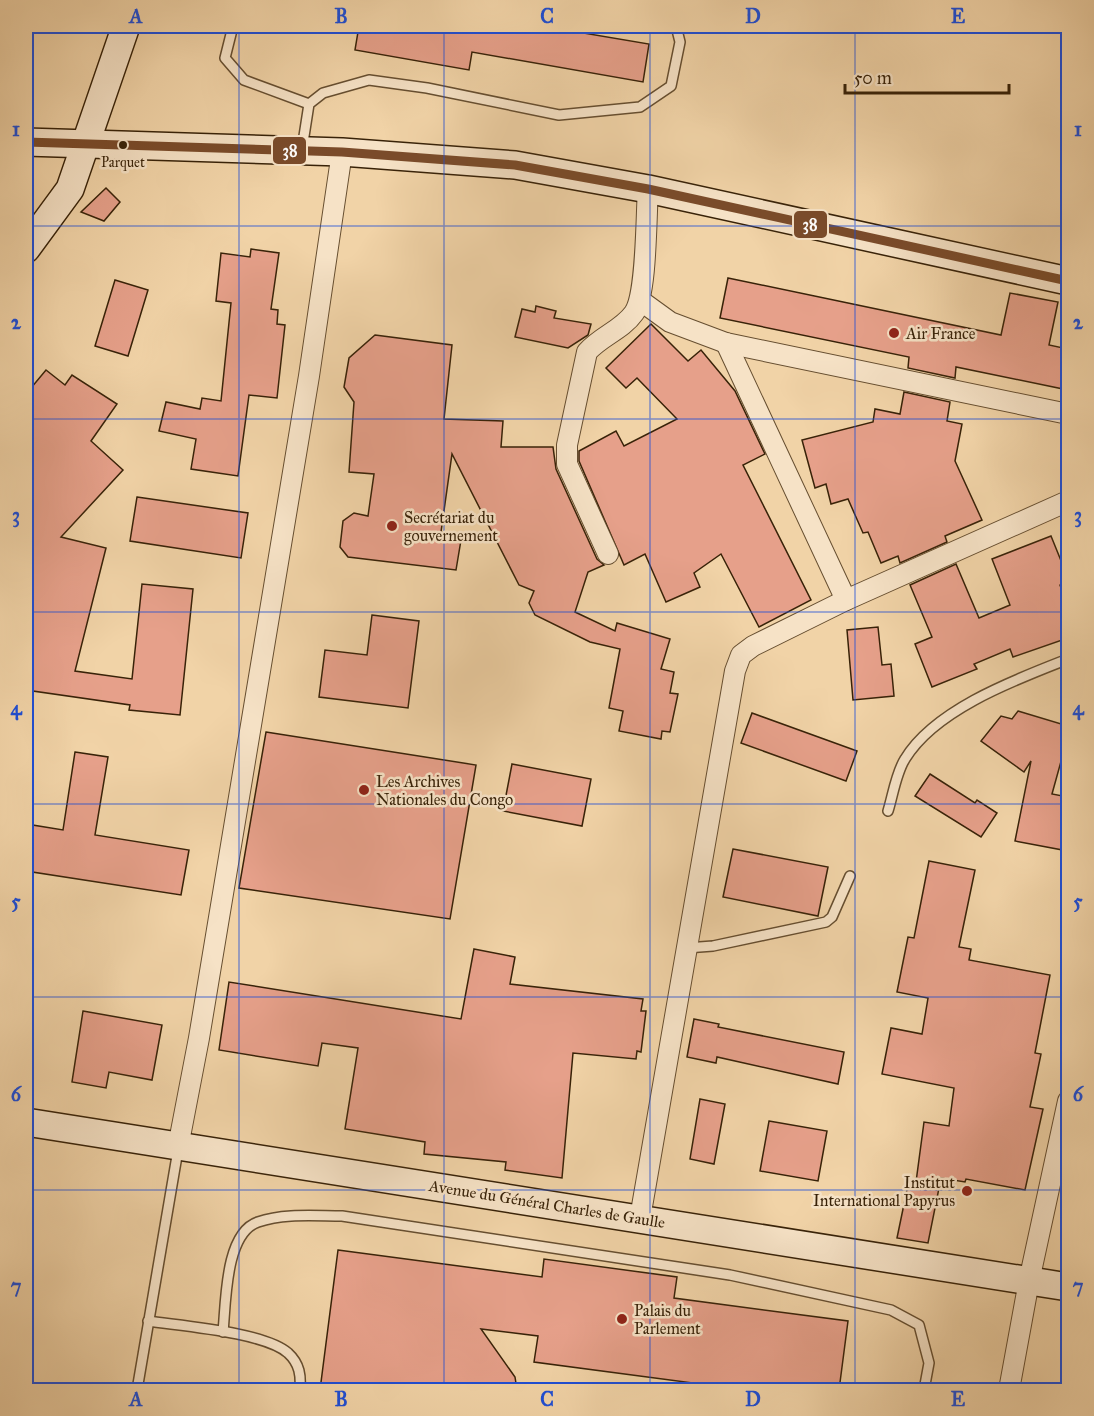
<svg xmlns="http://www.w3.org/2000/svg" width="1094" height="1416" font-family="'IM FELL Great Primer',serif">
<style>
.building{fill:#e6a08a;stroke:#382208;stroke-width:1.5}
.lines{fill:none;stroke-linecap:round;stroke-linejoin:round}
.lane-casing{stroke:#664e30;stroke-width:12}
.street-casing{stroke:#664e30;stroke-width:22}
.secondary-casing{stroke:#382208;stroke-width:30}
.lane{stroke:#f6e2c6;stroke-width:9}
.street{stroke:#f6e2c6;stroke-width:20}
.secondary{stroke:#f6e2c6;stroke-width:27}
.bus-1-casing{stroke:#f6e2c6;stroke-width:14}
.bus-1{stroke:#7a4b2a;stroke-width:9}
.grid{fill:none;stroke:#1d4ed8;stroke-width:1.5;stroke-opacity:0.55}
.bus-dot{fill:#382208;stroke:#f6e2c6;stroke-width:2}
.poi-dot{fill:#8f2418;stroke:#f6e2c6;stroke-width:2}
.labels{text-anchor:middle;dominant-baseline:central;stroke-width:5;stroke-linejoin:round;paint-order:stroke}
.bus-label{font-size:14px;fill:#382208;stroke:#f6e2c6}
.poi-label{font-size:16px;fill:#382208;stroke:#f6e2c6;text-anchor:start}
.street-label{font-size:16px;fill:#382208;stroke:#f6e2c6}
.line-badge{stroke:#f6e2c6;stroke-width:2}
.badge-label{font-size:16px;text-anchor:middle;font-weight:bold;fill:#fff}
.neatline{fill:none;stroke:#1d4ed8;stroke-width:2}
.grid-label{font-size:20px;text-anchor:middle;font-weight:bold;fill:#1d4ed8}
</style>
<rect width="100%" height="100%" fill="#f1d3a7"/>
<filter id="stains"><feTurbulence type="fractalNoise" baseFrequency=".00333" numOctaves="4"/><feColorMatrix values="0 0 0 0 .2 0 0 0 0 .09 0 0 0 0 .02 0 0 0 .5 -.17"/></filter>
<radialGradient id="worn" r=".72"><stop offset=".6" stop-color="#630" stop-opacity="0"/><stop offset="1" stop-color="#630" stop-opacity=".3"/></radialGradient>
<!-- building -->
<g class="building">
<polygon points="359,26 542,26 649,44 643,82 472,52 469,70 355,50"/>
<polygon points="106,188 120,202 104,221 81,212"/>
<polygon points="251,249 279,253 271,309 278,310 277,324 285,325 277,398 249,395 238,476 191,469 196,439 159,431 166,402 200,409 202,398 221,401 231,303 216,301 221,253 250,257"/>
<polygon points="728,278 1001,335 1010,293 1058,302 1049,345 1068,349 1068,390 956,367 955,378 908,368 909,357 720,318"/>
<polygon points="115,280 148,290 128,356 95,346"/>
<polygon points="536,306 556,311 554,318 591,324 588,335 568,348 515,337 522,309 535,312"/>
<polygon points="651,324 688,361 701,350 735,391 765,454 743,465 811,600 759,627 721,554 694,573 700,587 666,602 645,554 624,565 579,461 579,451 616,431 624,446 677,419 637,378 626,388 606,368"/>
<polygon points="375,335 452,345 444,419 503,421 501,447 553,447 556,469 597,559 604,565 588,572 575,612 615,631 617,623 670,639 661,669 674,672 670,693 678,694 670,732 662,731 661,739 619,731 623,711 609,708 620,649 590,642 535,615 529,603 534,591 519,585 452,454 441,532 455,533 461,540 456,570 348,557 340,547 343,521 354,513 368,516 374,474 349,472 354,402 344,387 349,358"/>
<polygon points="46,370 65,385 72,375 117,404 91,441 123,470 61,537 106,548 75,671 132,679 142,584 193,589 180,715 129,710 130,705 26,690 26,394"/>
<polygon points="904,392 950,402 947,421 962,424 955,461 982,520 945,536 947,542 900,563 898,556 881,563 868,532 863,533 848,499 831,504 826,484 815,488 802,440 873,422 875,409 900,414"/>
<polygon points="137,497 248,513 241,558 130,541"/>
<polygon points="1051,536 1068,578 1068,581 1060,585 1068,606 1068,638 1013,657 1010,649 974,664 977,669 932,687 915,644 932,637 910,585 956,564 979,618 1010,605 992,559"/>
<polygon points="372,615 419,621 408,708 319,697 325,650 367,655"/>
<polygon points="878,627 882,665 891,664 894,696 853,700 847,630"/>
<polygon points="1018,711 1068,726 1068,736 1052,794 1068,797 1068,851 1015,841 1031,761 1024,772 981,741 1001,716 1012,719"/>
<polygon points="752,713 857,751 846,781 741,743"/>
<polygon points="266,732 476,765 450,919 239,888"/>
<polygon points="75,752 108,757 95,835 189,850 181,895 26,871 26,824 63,830"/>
<polygon points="512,764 591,779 582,826 503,811"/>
<polygon points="930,774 975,803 977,800 997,813 981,837 915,796"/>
<polygon points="733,849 828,867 818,916 723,897"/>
<polygon points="929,861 975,870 959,947 971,949 969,960 1050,975 1035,1053 1041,1054 1030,1107 1043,1109 1025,1190 966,1179 965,1182 941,1178 928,1243 897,1238 909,1180 916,1182 924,1122 949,1126 954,1088 882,1074 891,1028 922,1034 928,998 897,992 908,937 914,938"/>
<polygon points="474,949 515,957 510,984 643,999 641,1011 646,1011 641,1052 637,1051 636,1059 573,1053 562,1178 505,1170 506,1162 424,1154 425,1142 345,1129 358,1048 322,1043 318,1066 219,1050 229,982 461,1019"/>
<polygon points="83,1011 162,1025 152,1080 109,1072 106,1088 72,1082"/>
<polygon points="694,1019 719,1024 718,1027 844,1052 838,1084 717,1057 716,1063 687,1057"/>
<polygon points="700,1099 725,1104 714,1164 690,1159"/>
<polygon points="769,1121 827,1131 818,1181 760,1171"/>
<polygon points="338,1250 542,1277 544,1259 677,1277 674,1298 848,1321 839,1390 686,1390 693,1383 534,1362 538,1336 481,1329 515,1377 517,1390 320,1390"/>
</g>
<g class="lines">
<!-- lane casing -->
<g class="lane-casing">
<g id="lane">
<polyline points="233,26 225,58 244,80 309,104"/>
<polyline points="302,149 309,104 323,93 369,80 427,88 559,115 640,107 671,86 680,42 676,26"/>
<path d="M888,811C893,795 896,773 905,759C935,709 1017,679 1068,659"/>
<polyline points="686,948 713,946 826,922 832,917 850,876"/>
<path d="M148,1321C181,1326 264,1332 288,1353C300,1364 301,1376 300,1390"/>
<path d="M223,1332C226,1302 225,1233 258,1222C284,1213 315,1216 342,1216L730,1275L891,1310L919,1325L929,1363L924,1390"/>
<polyline points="137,1390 178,1150"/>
</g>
</g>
<!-- street casing -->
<g class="street-casing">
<g id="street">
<polyline points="641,301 670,322 726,343 1068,414"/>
<polyline points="726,343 846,600"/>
<path d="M608,554L567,464V445L587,352C601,336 622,330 634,313C647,295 646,215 648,189"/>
<polyline points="178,1147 199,1038 309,376 342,152"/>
<polyline points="640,1218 735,671 741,655 753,646 846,600 1068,501"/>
<polyline points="1009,1390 1029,1281 1068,1101"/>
</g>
</g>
<!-- secondary casing -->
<g class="secondary-casing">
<g id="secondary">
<polyline points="26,142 342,152 515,165 648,189 1068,281"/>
<polyline points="26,249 70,189 126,26"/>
<polyline points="26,1122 1068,1287"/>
</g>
</g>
<!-- lane -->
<use href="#lane" class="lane"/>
<!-- street -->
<use href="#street" class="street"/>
<!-- secondary -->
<use href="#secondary" class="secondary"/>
<!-- bus-1 casing -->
<g class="bus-1-casing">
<polyline id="bus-1" points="26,142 342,152 515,165 648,189 1068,281"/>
</g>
<!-- bus-1 -->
<use href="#bus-1" class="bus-1"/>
</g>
<!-- grid -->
<path class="grid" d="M239,26V1390M444,26V1390M650,26V1390M855,26V1390M26,226H1068M26,419H1068M26,612H1068M26,804H1068M26,997H1068M26,1190H1068"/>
<!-- markers -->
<circle class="bus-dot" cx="123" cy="145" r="5"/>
<g class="poi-dot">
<circle cx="894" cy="333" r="6"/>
<circle cx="392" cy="526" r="6"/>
<circle cx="364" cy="790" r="6"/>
<circle cx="967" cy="1191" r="6"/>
<circle cx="622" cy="1319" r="6"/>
</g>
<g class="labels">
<!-- bus labels -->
<g class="bus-label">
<text x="123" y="162">Parquet</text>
</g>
<!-- poi labels -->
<g class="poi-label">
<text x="906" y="333">Air France</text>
<text x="404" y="517">Secrétariat du<tspan x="404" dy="18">gouvernement</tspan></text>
<text x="376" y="781">Les Archives<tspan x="376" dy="18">Nationales du Congo</tspan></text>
<text x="955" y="1182" text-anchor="end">Institut<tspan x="955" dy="18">International Papyrus</tspan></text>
<text x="634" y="1310">Palais du<tspan x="634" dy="18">Parlement</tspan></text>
</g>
<!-- street labels -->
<g class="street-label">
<text transform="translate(547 1204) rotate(9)">Avenue du Général Charles de Gaulle</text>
</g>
</g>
<g class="line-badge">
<rect x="272" y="136" width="35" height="29" rx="6" fill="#7a4b2a"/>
<rect x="793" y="210" width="35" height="29" rx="6" fill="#7a4b2a"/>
</g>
<g class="badge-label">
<text x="290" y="156">38</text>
<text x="810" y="230">38</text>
</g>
<!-- margin -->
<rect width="1094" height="1416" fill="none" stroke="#f1d3a7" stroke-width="66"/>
<!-- scale -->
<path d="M845 84v9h164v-9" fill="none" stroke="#382208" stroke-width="3"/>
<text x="854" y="84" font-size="18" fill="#382208" stroke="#f6e2c6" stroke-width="4.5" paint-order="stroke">50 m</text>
<rect x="33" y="33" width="1028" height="1350" class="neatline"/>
<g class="grid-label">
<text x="136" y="23">A</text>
<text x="341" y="23">B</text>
<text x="547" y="23">C</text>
<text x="753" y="23">D</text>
<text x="958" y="23">E</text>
<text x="16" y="136">1</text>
<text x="1078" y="136">1</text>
<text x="16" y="329">2</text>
<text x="1078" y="329">2</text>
<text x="16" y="522">3</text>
<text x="1078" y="522">3</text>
<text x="16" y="715">4</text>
<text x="1078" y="715">4</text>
<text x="16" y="908">5</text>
<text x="1078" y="908">5</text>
<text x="16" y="1101">6</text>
<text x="1078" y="1101">6</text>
<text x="16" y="1293">7</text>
<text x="1078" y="1293">7</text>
<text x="136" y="1406">A</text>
<text x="341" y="1406">B</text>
<text x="547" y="1406">C</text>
<text x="753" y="1406">D</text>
<text x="958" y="1406">E</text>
</g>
<rect width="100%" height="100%" filter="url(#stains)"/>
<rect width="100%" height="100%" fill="url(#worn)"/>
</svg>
